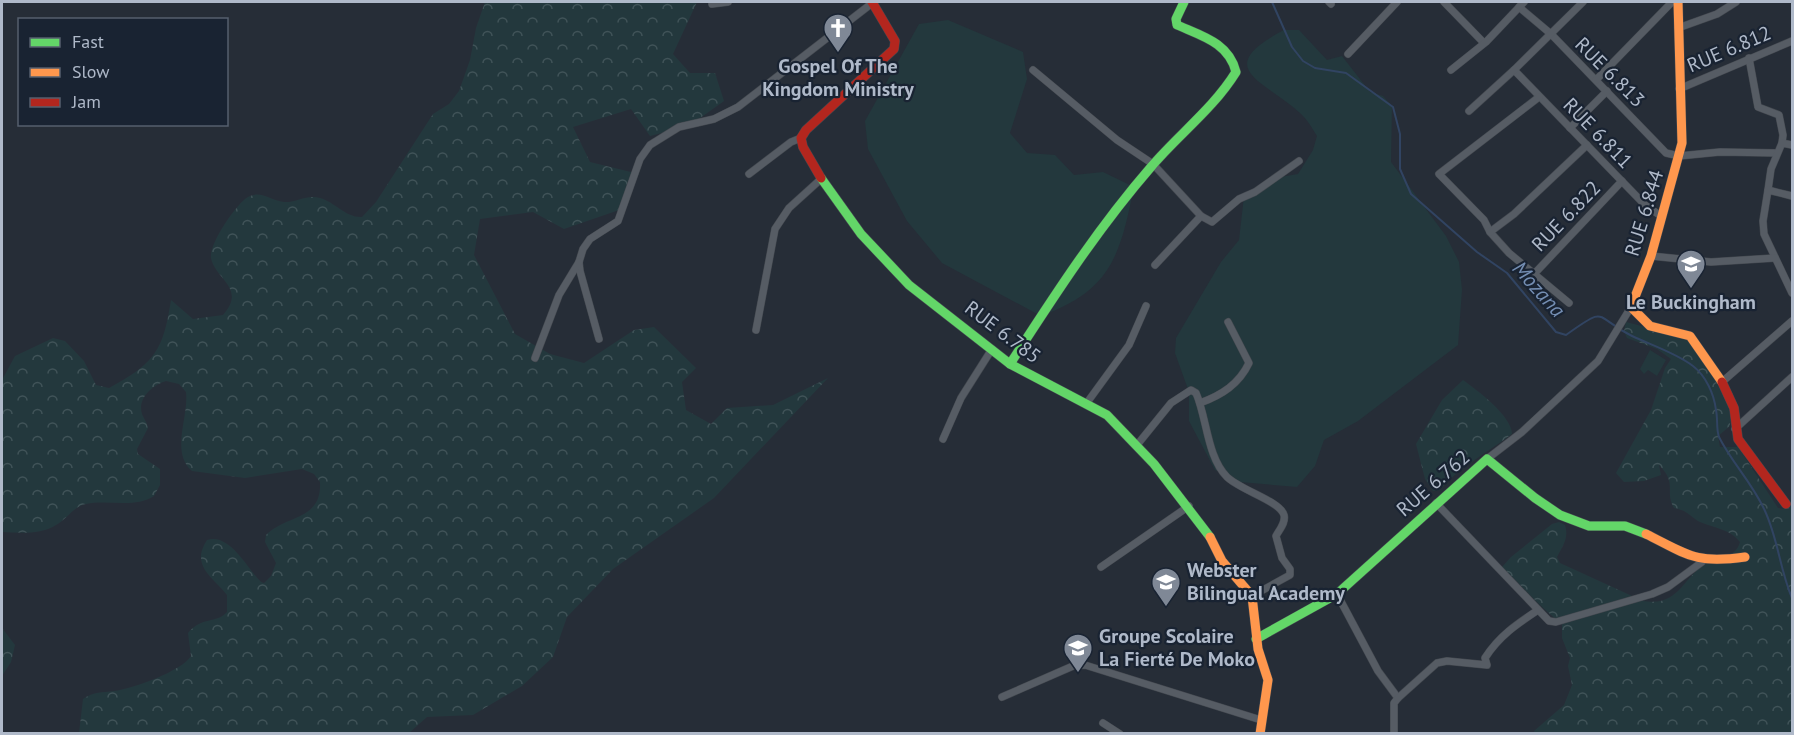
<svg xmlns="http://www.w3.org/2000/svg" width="1794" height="735" font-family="'PT Sans',sans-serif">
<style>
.grass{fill:#23383d}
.forest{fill:url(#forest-crowns)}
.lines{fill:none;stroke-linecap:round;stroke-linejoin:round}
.stream{stroke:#314462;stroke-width:2}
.street-casing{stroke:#43484f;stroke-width:8}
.fast-casing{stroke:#43484f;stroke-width:10}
.slow-casing{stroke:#43484f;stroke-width:10}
.jam-casing{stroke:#43484f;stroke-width:10}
.street{stroke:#565c64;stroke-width:7}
.fast{stroke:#63d668;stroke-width:9}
.slow{stroke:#ff974d;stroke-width:9}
.jam{stroke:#b3261e;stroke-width:9}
.labels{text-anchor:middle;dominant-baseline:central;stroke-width:4.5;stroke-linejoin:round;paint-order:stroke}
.street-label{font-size:20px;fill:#afb9c9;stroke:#192332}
.poi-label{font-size:20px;font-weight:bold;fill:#afb9c9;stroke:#192332}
.water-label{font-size:21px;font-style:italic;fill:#748eb3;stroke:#192332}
</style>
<defs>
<pattern id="forest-crowns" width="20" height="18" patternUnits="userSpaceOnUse" patternTransform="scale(1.5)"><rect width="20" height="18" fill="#23383d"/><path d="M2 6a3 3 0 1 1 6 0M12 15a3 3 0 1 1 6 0" fill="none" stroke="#405358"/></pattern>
</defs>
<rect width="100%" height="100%" fill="#262d37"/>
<!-- grass -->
<g class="grass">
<path d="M948,20L1023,52L1027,79L1010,133L1027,153L1055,155L1074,175L1103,172L1134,187C1120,255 1112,290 1041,316L942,263L907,221L868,149L865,121L919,24Z"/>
<path d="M1284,30H1299L1327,60L1342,56L1370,92L1383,96L1392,106L1391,162L1446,236L1459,262L1462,290L1458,345L1358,421L1324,440L1315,466L1297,487L1240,482L1215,470L1189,421V392L1175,353L1176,338L1221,262L1239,240L1244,196L1269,179L1298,174L1313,150L1317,136C1312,128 1307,119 1300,113C1266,81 1209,69 1284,30Z"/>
<polygon points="1650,350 1666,360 1657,376 1648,370 1644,374 1640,369"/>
</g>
<!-- forest -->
<g class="forest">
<path d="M485,2H697L673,54L690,73H715L724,101L689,126L650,136L631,109L573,127L590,162L639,174L622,209L564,229L533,212L480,219L474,255L515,334L550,354L584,363L634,330L654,327L696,368L682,382L686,410L711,424L727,408L773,405L828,378L714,498L613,569L567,617L553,657L522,686L473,715L427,717L409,733H79L83,699C94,691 102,693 114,691C132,689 182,671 191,656L188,633C202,616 216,624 227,612V595C213,577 190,566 207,540C233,531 254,582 264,583L271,576L276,563L265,542L266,535C287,514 322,521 320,482L314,474L302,469L245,478L192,471C170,452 189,417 186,392L179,384L166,381C153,385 137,398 142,414C144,419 147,422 148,428L137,449L138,454L160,469V485L154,496C134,509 108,499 86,504C74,506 67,519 56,525C40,535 20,533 2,532V380L15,356L53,338L65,341L84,361L96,385L109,388C155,363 163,351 171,300L193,319L223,315C247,288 215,279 211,258C209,244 234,208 245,199C260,188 268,200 284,202C296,203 307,194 320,198C335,202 346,218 362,217L376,202L433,114L449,104L459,91L470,60L476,28Z"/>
<path d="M1626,322L1687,338C1705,364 1733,393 1730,426L1718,436L1720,447H1738L1778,508L1784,509L1792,506V733H1535L1534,731L1564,705L1572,685L1568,666L1570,658L1562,638V624C1540,607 1522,586 1502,567L1511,557L1552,524L1559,522L1565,525C1569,538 1563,546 1557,557L1560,563L1643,601C1680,607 1682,577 1707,563C1721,555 1735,559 1740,542C1730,529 1714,528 1700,522C1689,516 1689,511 1674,508C1664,490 1678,484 1659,465L1661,475L1644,481L1624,482L1616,473L1651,410L1665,368L1671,359L1657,349L1627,338L1624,331Z"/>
<path d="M1463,380C1477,390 1512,416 1512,434C1488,452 1458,468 1440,490L1433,491L1425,479L1416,444L1442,400Z"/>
<polygon points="2,628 15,645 11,662 2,676"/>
</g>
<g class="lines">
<!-- stream -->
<path class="stream" d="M1272,2L1292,47L1303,61L1315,68L1346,73L1393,107L1400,134V169L1411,194L1477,252L1507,273L1556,332L1566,335C1609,304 1593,317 1632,336C1651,345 1676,353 1693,366C1706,376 1714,394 1716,410C1718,419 1716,429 1719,437C1732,463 1753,484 1765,511C1778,539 1780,570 1792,598"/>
<!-- street casing -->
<g class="street-casing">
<g id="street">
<polyline points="1329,2 1331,4"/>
<polyline points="1444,2 1483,42"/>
<polyline points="712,4 728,2"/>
<polyline points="1519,7 1551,34 1666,153 1679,156 1720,152 1777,153"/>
<polyline points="1678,28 1717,14 1736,2"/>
<polyline points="1348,54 1397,2"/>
<polyline points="1749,58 1758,107 1779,115 1783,135 1782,143"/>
<polyline points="1033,70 1117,140 1153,164 1201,216 1155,265"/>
<polyline points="1451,70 1486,42 1524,2"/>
<polyline points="1514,70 1645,205 1661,216"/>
<polyline points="1596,80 1672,2"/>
<polyline points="1679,89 1792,41"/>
<polyline points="1539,97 1439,174 1484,220 1490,232 1509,253 1569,303"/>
<polyline points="1469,111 1514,70 1583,2"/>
<polyline points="1570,128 1607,91"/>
<polyline points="749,174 791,142 801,138"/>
<polyline points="1768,190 1771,169 1782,143 1792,145"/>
<polyline points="1792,196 1768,190 1763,221 1764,234 1792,293"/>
<polyline points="1201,216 1212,222 1239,199 1255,192 1299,161"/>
<polyline points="1490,232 1514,214 1587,145"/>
<polyline points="1651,256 1711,262 1775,258"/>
<polyline points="1535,273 1622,181"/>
<polyline points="756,330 775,229 789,208 821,179"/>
<polyline points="599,339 580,271 579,262 583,249 590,239 618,221 640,159 650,145 679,127 714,119 738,107 871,4"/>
<polyline points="535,358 559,295 579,262"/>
<polyline points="1722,382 1792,321"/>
<path d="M1200,403C1222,395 1239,384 1249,363L1228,322"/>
<polyline points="1086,404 1129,345 1146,306"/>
<polyline points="1735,429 1792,377"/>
<polyline points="943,439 961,398 992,349"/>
<path d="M1137,445L1171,403L1191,390L1196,393C1207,418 1207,457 1227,477C1240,490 1280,501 1284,515C1286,523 1279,530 1276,536L1282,558L1290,569V575L1252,596"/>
<polyline points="1487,459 1522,432 1598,361 1631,307"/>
<polyline points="1436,503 1549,621 1556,622 1652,594 1668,587 1702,562"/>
<polyline points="1101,567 1189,506"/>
<polyline points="1337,594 1378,671 1398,698 1394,703 1394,734"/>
<polyline points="1002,697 1073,666 1085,665 1261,720"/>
<path d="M1398,698L1437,663L1447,661L1487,665L1485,658C1499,636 1517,624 1538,610"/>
<polyline points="1103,723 1120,734"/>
</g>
</g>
<!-- fast casing -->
<g class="fast-casing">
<g id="fast">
<polyline points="821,178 861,234 909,285 1010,364 1107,415 1154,464 1210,537"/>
<path d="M1010,364C1054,296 1098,228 1151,167C1179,134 1213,109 1236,72C1229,43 1202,36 1177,25L1176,19L1184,2"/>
<polyline points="1256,639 1337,594 1487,459 1535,498 1560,515 1589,526 1625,526 1646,534"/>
</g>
</g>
<!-- slow casing -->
<g class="slow-casing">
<g id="slow">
<polyline points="1678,2 1682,143 1651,256 1631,307 1650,326 1690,336 1722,382"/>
<path d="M1646,534C1688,555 1695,564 1745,557"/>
<polyline points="1210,537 1222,561 1252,596 1258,649 1268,680 1260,734"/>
</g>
</g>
<!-- jam casing -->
<g class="jam-casing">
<g id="jam">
<polyline points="821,178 803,147 801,138 806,130 894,49 895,41 872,2"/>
<polyline points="1722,382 1734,408 1738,439 1786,504"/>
</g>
</g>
<!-- street -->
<use href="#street" class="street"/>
<!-- fast -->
<use href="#fast" class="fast"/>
<!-- slow -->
<use href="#slow" class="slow"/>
<!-- jam -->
<use href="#jam" class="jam"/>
</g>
<!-- icons -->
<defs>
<g id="church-pin" transform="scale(1.5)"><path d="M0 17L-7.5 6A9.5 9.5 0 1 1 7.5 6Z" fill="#7f8896" stroke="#192332"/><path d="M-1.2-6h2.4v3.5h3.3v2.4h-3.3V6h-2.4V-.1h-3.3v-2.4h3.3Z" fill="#fff"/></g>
<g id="school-pin" transform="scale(1.5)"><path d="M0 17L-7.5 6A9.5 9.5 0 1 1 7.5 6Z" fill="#7f8896" stroke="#192332"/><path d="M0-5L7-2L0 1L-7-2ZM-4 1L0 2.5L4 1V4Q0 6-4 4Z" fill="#fff"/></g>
</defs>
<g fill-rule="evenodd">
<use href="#church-pin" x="838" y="28"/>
<use href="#school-pin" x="1691" y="264"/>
<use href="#school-pin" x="1166" y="582"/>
<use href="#school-pin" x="1078" y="648"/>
</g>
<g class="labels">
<!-- street labels -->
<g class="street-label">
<text transform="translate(1729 49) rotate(-23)">RUE 6.812</text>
<text transform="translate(1610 72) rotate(45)">RUE 6.813</text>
<text transform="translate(1598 133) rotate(46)">RUE 6.811</text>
<text transform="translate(1644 213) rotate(-73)">RUE 6.844</text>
<text transform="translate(1566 216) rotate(-46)">RUE 6.822</text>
<text transform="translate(1003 332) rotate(37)">RUE 6.785</text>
<text transform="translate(1433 483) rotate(-41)">RUE 6.762</text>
</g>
<!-- poi labels -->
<g class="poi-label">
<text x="838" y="66">Gospel Of The<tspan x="838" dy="23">Kingdom Ministry</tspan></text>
<text x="1691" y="302">Le Buckingham</text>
<text x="1187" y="570" text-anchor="start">Webster<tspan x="1187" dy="23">Bilingual Academy</tspan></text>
<text x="1099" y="636" text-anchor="start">Groupe Scolaire<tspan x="1099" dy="23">La Fierté De Moko</tspan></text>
</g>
<!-- water labels -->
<g class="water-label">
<text transform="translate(1539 289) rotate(48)">Mozana</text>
</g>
</g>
<!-- border -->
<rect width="1794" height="735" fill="none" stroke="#afb9c9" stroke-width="6"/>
<!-- legend -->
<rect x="18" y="18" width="210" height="108" fill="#192332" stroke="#555f6e" stroke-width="1.5"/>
<rect x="30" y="38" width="30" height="9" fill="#63d668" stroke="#555f6e" stroke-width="1.5"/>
<text x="72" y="48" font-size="18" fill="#afb9c9">Fast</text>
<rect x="30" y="68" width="30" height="9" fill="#ff974d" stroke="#555f6e" stroke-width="1.5"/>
<text x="72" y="78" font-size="18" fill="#afb9c9">Slow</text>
<rect x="30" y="98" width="30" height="9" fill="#b3261e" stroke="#555f6e" stroke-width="1.5"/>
<text x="72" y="108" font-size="18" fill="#afb9c9">Jam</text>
</svg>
